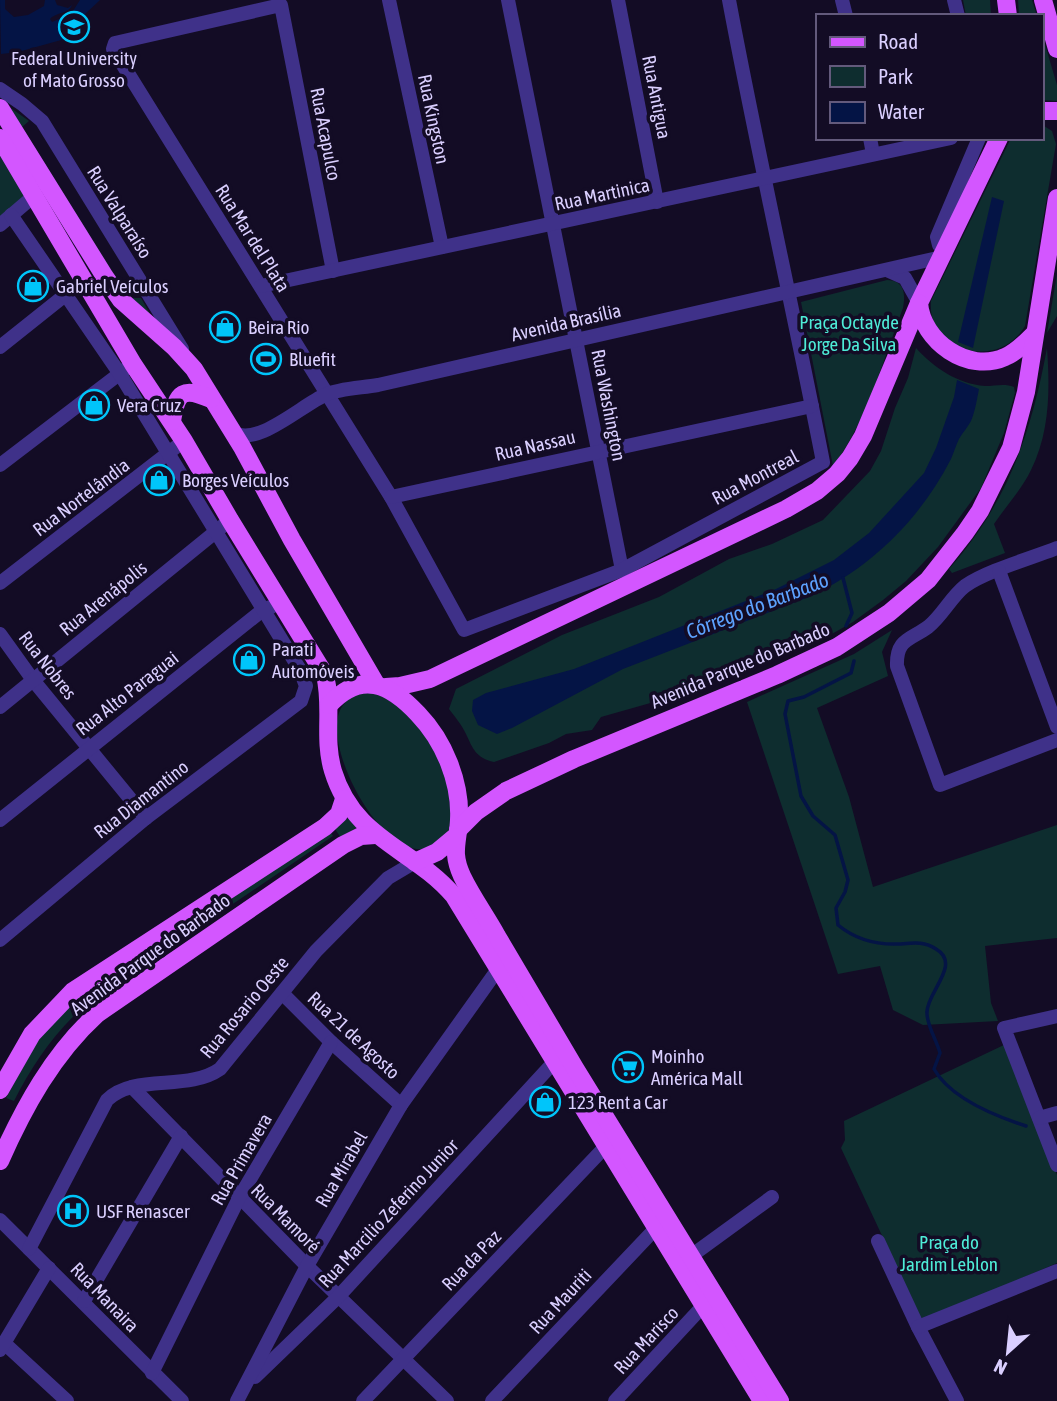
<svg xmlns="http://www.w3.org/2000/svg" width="1057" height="1401" font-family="'Asap Condensed',sans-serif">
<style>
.green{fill:#0e2d2f}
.water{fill:#041445}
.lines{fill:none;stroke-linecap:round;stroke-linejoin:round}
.stream{stroke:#041445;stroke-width:3.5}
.minor{stroke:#3f3189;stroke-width:14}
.major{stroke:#d356ff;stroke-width:18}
.labels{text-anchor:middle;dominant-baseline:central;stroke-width:7;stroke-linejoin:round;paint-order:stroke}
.poi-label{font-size:19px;fill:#dacfff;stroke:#130c25;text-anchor:start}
.street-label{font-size:19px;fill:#dacfff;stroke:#130c25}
.park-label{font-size:19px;fill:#4eecd7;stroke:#130c25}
.water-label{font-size:21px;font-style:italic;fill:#5da2ff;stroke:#130c25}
</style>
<rect width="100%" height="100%" fill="#130c25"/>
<!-- green -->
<g class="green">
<polygon points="963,0 990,0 991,16 966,16"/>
<polygon points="1018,0 1032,0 1037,16 1019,16"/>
<polygon points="1041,31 1057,85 1057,101 1041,100"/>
<polygon points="8,106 29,121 22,127 117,279 132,298 141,298 158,328 124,294"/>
<path d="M1041,124L1052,131L1056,144L1025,326C998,372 926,351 931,301L1011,138H1041Z"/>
<polygon points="0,150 28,196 0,220"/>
<polygon points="1057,274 1057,316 1047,333"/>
<path d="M887,280C904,280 906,294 903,308C884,358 865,425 833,466L801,302Z"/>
<path d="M916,348C934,368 958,384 985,386C995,386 1005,383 1014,387L1015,393L1004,433L981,488L938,547L906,581L883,600L853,622L823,639L739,663L661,700L601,717L592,730L566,734L549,743L494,762C476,758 473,749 466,734C462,725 455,717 449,709L456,689L562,635L659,597L729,559L772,544L823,520L870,471L881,451L895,408L908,378Z"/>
<path d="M1047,348C1050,389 1050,432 1031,470C1022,489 1006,506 994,524L1005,553L952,573L949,569C1008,502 1031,434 1047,348Z"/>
<polygon points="892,630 882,652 888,676 817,708 849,797 873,887 1057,825 1057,938 985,946 991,1003 998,1021 923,1025 893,1010 880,966 838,974 747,702 854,654"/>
<path d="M362,692C400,693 434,740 446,773C451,788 452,807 454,822C447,835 438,847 422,849C379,853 325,750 339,713C343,701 352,696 362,692Z"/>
<polygon points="349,817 357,827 341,838 335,829"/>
<path d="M331,833L333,836L90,1001C56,1030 34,1062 14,1101L6,1098L38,1040L76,999Z"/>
<polygon points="1006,1044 1057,1175 1057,1263 922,1321 841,1148 845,1140 844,1121"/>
</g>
<!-- water -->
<g class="water">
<path d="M0,0H5V9L14,17L28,15L44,6L45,0H55L57,5L68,8L72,5C69,14 56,12 50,19L52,22L71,14L80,0H100L83,16L80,30L72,37L18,52L1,54Z"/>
<polygon points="992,197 1004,201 973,348 958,342"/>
<path d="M957,380L979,389C977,399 975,412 971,421C968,427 963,432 959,439C956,445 954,452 951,459C920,519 872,567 811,596L623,669L512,728L497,734L478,725L472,711L473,700L486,693L574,669L776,589L834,560L869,533L924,473L936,448L954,397Z"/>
</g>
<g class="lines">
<!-- stream -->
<g class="stream">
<polyline points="843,578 852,613 846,626"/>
<path d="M854,661L851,673L804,697L788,701L785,714L801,796L813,816L835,835L848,880L845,892L836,908L838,925C855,939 876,945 899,944C913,943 924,941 936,949C962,964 927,992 927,1012C926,1024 937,1041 940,1053L934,1069C951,1099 995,1116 1026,1126"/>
</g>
<!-- minor -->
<g class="minor">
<polyline points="389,0 442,247"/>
<polyline points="508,0 622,570"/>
<polyline points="618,0 657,202"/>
<polyline points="842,0 846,16"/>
<polyline points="954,0 958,16"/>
<polyline points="0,89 22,104 42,121 182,349"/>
<polyline points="870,138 873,154"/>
<polyline points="0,225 35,195"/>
<polyline points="945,250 939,245 937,237 979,138"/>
<polyline points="887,270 905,278 919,303"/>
<path d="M333,271L281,5L115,43L113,49L391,497L464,630L622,570L823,462C793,308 758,155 729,0"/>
<polyline points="261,286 951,138"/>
<polyline points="0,347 84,280"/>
<path d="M233,432C256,448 302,405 325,395C340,388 361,388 378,385L942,257"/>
<polyline points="0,465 127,368"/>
<polyline points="391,497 812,406"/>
<path d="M1057,548C1032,558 986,571 965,586C951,597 942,616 928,627C910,640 896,639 897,666L940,785L1057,740"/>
<polyline points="999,571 1057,727"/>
<polyline points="0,583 176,447"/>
<polyline points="0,634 33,680 146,818"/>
<polyline points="0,707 224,525"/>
<polyline points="0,820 264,609 271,607"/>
<polyline points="0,940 146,818 301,701 306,686 300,670 120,374 11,215"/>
<polyline points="282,993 331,1042 401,1105"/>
<polyline points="1057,1016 1004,1028 1057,1165"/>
<polyline points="132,1087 307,1266 447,1401"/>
<polyline points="1039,1118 1057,1113"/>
<polyline points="0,1220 182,1401"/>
<polyline points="878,1241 918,1327 957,1401"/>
<path d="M29,1249L107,1100C135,1073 187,1092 220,1069L316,951L388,878L415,862"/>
<polyline points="691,1256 772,1197"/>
<polyline points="84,1301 181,1136"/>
<polyline points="918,1327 1057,1271"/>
<polyline points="4,1343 67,1401"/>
<polyline points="0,1350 49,1268"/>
<polyline points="152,1373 239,1198 331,1042"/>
<polyline points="255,1377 338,1297 555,1061"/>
<polyline points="237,1401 307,1266 401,1105 498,969"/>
<polyline points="363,1401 607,1145"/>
<polyline points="492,1401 656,1228"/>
<polyline points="615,1401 703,1306"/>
</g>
<!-- major -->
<g class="major">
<polyline points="1006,0 1008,16"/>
<polyline points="1043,0 1057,49"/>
<polyline points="0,108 105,277 121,300 174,347 194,369 242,447 292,540 376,684"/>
<polyline points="1041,111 1057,111"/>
<path d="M0,138L133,364L184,441L230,520L325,675C333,708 323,738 333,771C354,840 413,848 454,896L762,1401"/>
<path d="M999,138L919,303C922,341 968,374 1005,357C1017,352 1026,342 1035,333"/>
<path d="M172,421C177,391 183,387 211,399"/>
<polyline points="386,687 400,686 430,679 786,509 817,491 837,474 850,458 863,436 919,303"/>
<path d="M329,705C361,670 390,684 418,714C444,741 461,782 459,820C458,843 451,852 462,876C472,897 486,916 497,936C523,980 549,1024 575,1068C643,1179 712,1290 780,1401"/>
<polyline points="458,830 476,812 506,791 574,759 777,675 837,647 889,613 928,580 965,533 980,511 1011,448 1026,392 1057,198"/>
<polyline points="415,862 437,852 455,837"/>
<polyline points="0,1090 32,1034 73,991 325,827 339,814 344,799"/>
<path d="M0,1161C24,1107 53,1054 97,1014L343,845L361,836L375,835"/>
</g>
</g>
<!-- icons -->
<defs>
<g id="university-ring" transform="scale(1.575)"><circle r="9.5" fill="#130c25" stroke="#00c5fa" stroke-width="1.5"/><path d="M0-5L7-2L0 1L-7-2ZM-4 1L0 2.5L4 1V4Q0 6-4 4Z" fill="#00c5fa"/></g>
<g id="shop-ring" transform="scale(1.575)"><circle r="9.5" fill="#130c25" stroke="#00c5fa" stroke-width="1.5"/><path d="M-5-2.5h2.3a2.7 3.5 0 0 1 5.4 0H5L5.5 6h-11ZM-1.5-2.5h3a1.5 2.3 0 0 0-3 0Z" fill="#00c5fa"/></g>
<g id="stadium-ring" transform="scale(1.575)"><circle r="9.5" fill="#130c25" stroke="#00c5fa" stroke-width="1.5"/><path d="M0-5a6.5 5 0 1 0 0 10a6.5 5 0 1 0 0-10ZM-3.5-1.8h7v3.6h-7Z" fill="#00c5fa"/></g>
<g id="supermarket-ring" transform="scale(1.575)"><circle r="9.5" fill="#130c25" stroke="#00c5fa" stroke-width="1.5"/><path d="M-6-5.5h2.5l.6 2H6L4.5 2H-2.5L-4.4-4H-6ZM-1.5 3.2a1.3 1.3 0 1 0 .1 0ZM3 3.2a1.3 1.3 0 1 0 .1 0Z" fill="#00c5fa"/></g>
<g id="hospital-ring" transform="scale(1.575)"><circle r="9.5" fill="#130c25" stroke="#00c5fa" stroke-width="1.5"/><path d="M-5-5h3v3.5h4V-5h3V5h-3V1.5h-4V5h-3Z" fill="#00c5fa"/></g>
</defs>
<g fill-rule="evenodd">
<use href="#university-ring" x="74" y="27"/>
<use href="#shop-ring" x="33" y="286"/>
<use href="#shop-ring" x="225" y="327"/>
<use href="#stadium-ring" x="266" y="359"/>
<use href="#shop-ring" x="94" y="405"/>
<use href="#shop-ring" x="159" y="480"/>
<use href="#shop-ring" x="249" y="660"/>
<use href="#supermarket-ring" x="628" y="1067"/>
<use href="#shop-ring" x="545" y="1102"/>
<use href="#hospital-ring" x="73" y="1211"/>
</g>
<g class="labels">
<!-- poi labels -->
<g class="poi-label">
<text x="74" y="58" text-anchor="middle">Federal University<tspan x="74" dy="22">of Mato Grosso</tspan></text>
<text x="56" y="286">Gabriel Veículos</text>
<text x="248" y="327">Beira Rio</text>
<text x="289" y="359">Bluefit</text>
<text x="117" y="405">Vera Cruz</text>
<text x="182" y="480">Borges Veículos</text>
<text x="272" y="649">Parati<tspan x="272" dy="22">Automóveis</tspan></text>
<text x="651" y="1056">Moinho<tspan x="651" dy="22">América Mall</tspan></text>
<text x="568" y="1102">123 Rent a Car</text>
<text x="96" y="1211">USF Renascer</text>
</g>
<!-- street labels -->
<g class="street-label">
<text transform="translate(657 97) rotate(79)">Rua Antigua</text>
<text transform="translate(434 119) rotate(78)">Rua Kingston</text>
<text transform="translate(326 134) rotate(79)">Rua Acapulco</text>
<text transform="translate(602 194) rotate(-12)">Rua Martinica</text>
<text transform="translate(120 212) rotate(58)">Rua Valparaíso</text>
<text transform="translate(253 238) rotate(58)">Rua Mar del Plata</text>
<text transform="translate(566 322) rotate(-13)">Avenida Brasília</text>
<text transform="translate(609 405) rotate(79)">Rua Washington</text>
<text transform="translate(535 445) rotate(-13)">Rua Nassau</text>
<text transform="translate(755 477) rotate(-28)">Rua Montreal</text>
<text transform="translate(81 497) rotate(-37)">Rua Nortelândia</text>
<text transform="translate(103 598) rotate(-39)">Rua Arenápolis</text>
<text transform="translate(48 665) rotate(52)">Rua Nobres</text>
<text transform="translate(740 665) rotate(-23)">Avenida Parque do Barbado</text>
<text transform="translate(127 693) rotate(-38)">Rua Alto Paraguai</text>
<text transform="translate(141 799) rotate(-38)">Rua Diamantino</text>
<text transform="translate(150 954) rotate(-36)">Avenida Parque do Barbado</text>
<text transform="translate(244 1007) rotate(-50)">Rua Rosario Oeste</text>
<text transform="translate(354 1035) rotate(43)">Rua 21 de Agosto</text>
<text transform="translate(241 1159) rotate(-60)">Rua Primavera</text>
<text transform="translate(341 1169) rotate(-60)">Rua Mirabel</text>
<text transform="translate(388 1213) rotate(-47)">Rua Marcilio Zeferino Junior</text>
<text transform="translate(286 1218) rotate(45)">Rua Mamoré</text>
<text transform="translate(471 1260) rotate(-46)">Rua da Paz</text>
<text transform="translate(105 1297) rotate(46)">Rua Manaira</text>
<text transform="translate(560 1301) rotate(-47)">Rua Mauriti</text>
<text transform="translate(646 1340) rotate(-47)">Rua Marisco</text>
</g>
<!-- park labels -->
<g class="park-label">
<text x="849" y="322">Praça Octayde<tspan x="849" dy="22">Jorge Da Silva</tspan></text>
<text x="949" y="1242">Praça do<tspan x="949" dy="22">Jardim Leblon</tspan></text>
</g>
<!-- water labels -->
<g class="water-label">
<text transform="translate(757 605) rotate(-21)">Córrego do Barbado</text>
</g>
</g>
<!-- legend -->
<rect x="816" y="14" width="228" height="126" fill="#130c25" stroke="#635a7c" stroke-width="2"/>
<rect x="830" y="37" width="35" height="10" fill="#d356ff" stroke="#635a7c" stroke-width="2"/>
<text x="878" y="49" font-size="21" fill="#dacfff">Road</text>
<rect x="830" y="66" width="35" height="21" fill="#0e2d2f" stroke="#635a7c" stroke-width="2"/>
<text x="878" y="84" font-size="21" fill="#dacfff">Park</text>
<rect x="830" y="102" width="35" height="21" fill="#041445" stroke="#635a7c" stroke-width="2"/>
<text x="878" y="119" font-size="21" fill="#dacfff">Water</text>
<!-- north arrow -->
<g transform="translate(1008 1352) rotate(207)" stroke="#130c25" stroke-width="5" paint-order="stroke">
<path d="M0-5L12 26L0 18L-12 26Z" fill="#dacfff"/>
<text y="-10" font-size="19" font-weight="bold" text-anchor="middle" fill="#dacfff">N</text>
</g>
</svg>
